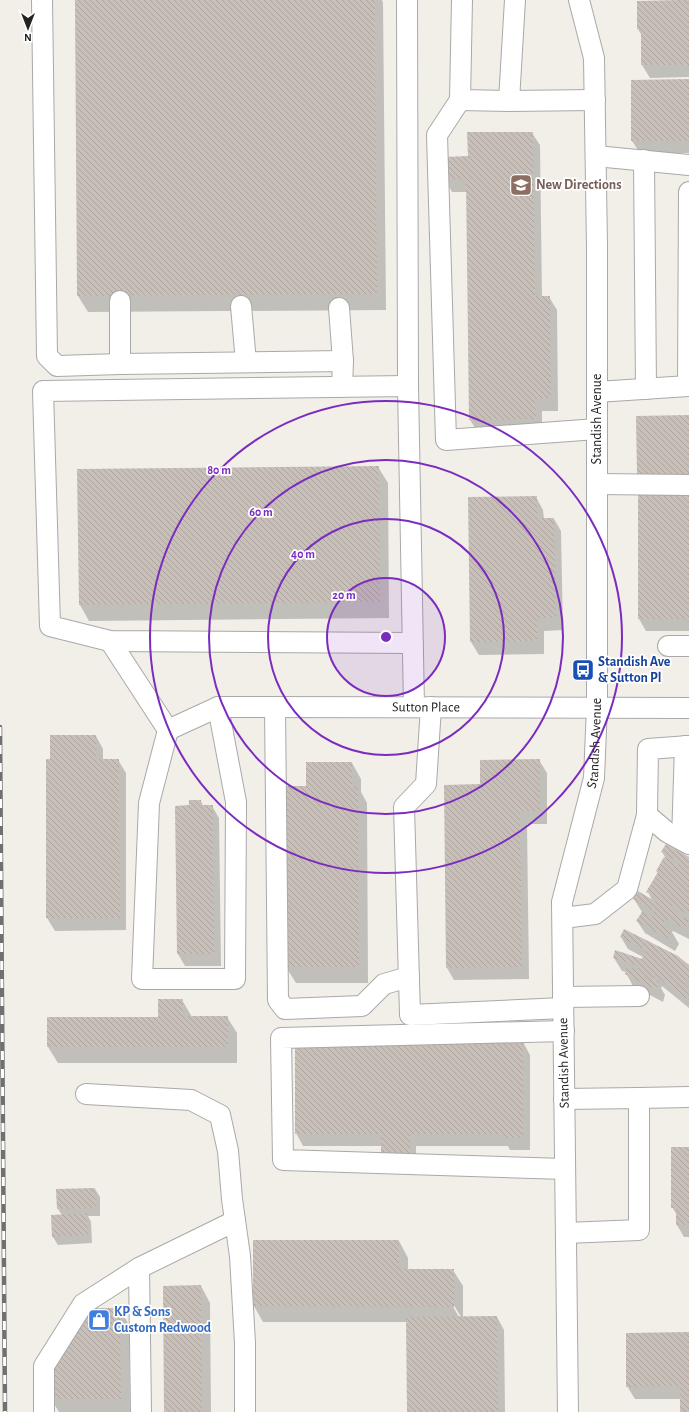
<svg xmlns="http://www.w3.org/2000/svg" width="689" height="1412" font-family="'Alegreya Sans',sans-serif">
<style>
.shadow{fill:#0003;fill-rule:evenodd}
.building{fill:url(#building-back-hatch)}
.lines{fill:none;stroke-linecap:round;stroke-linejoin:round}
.minor-casing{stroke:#a9a9a9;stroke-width:22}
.minor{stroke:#fff;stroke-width:20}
.rail-casing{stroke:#707070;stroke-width:4.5}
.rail{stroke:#fff;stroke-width:3;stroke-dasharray:9;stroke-linecap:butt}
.ring{fill:none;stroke:#7b2cbf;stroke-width:2}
.labels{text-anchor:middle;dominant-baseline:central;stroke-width:3.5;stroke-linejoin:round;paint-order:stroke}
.education-label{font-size:14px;font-weight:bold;fill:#785e54;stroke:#fff;text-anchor:start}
.street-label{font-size:14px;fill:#222;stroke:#fff}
.transit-label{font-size:14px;font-weight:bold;fill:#164399;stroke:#fff;text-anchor:start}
.shop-label{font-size:14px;font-weight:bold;fill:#366cbe;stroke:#fff;text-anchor:start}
.centre{fill:#7b2cbf;stroke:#fff;stroke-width:2}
.ring-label{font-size:12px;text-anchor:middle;font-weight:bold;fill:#7b2cbf;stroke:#fff;stroke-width:3.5;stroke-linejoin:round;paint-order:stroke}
</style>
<defs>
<pattern id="building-back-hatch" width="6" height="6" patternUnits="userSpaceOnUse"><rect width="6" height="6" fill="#c7bfb8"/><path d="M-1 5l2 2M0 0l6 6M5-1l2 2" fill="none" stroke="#aba49e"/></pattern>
</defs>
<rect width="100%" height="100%" fill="#f2efe9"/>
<!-- shadow -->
<g class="shadow">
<polygon points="76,0 382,0 383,3 386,310 88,312 78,296"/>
<polygon points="681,0 689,0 689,77 650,78 642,65 642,36 638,29"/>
<polygon points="689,80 689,153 640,153 632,141"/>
<polygon points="532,133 540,145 542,297 549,297 557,310 558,411 542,411 542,431 478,432 470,420 467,192 452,192 445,179 469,157"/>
<polygon points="378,467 388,483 389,618 89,621 80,605"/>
<polygon points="689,492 689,631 646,631 639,619"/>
<polygon points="536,497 543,510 544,519 554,519 561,531 563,630 544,631 544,654 479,655 471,642 469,498"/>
<polygon points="96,736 103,749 103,760 118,760 126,773 126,930 55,931 47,918 51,760"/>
<polygon points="539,760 547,773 547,824 527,824 529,979 454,980 447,968 481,785"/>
<polygon points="352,763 361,779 361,792 367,803 368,983 296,983 286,967 307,787"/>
<polygon points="201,801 203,806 212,806 219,818 221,966 185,966 178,954 190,806"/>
<polygon points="662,852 689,858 689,939 673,931 672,932 679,944 675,951 645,933 637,921 642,912 634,899 653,902 648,892 658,873 657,871 665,857"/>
<polygon points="621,937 689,966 689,1008 662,986 661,988 665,995 663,1002 633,986 626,973 626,972 622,971 614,958 642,960 643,957 628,949"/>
<polygon points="182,1000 192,1017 227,1017 237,1033 237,1063 58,1063 48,1047 159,1018"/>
<polygon points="523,1042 530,1055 530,1150 510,1150 508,1146 416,1146 416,1173 390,1173 382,1161 382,1146 303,1146 296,1133"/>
<polygon points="689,1148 689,1237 684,1237 677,1225 677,1215 672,1207"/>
<polygon points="95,1189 100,1197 100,1216 88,1216 91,1222 92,1243 58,1245 53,1237 62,1215 58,1209"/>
<path d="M399,1241L408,1258V1270H453L463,1286V1317H497L504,1330L505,1412H408L407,1322H263L254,1306ZM452,1302L461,1317H459L451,1303Z"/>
<polygon points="201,1286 210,1303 211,1412 165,1412"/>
<polygon points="120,1309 129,1325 130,1412 59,1412 51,1399"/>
<polygon points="689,1333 689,1412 681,1412 681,1399 635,1399 627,1386"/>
</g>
<!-- building -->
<g class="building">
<polygon points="75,0 375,0 377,294 77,296"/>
<polygon points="680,0 689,0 689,65 641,65 641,29 637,29 637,1"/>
<polygon points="689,79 689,141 631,141 631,80"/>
<polygon points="467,132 533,132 535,296 550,296 551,398 535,399 536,419 469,420 466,179 444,179 444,157 468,156"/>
<polygon points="689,415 689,476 637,476 636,416"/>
<polygon points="379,466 380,602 79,605 77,469"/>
<rect x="638" y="491" width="51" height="128"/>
<polygon points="537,496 537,518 554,518 556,618 537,618 537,641 470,642 468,497"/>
<polygon points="50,735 96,735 96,759 119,759 120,918 46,918 46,759 50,759"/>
<polygon points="540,759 540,811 520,811 522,967 446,968 444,785 480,784 480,760"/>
<polygon points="306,762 352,762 352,786 358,786 359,967 285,967 285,786 306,786"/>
<polygon points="189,800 201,800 201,805 213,805 214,954 177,954 175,806 189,805"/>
<polygon points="666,844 689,857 689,915 673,906 671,910 689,921 685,929 666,919 662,925 672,931 668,939 636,921 642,912 651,917 654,911 633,899 638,891 658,903 660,900 646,892 658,872 656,871 664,857 679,865 680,863 661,852"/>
<polygon points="624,929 678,956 689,965 689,977 684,984 689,989 689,995 686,999 655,975 653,979 659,982 656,990 625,974 627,966 636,970 639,966 613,958 615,950 642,959 646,950 620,937"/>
<polygon points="158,999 183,999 183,1016 228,1016 228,1047 47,1047 47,1017 158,1017"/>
<polygon points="295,1041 523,1041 523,1138 502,1138 502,1134 410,1134 410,1161 381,1161 381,1134 295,1134"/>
<polygon points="671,1147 689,1147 689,1225 676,1225 676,1208 671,1208"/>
<polygon points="95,1188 96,1208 57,1209 56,1189"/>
<polygon points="87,1213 88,1235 52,1237 51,1215"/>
<polygon points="253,1240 399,1240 399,1269 454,1269 454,1307 253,1306"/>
<polygon points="201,1285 202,1412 164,1412 163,1286"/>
<polygon points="85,1308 120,1308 121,1399 50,1399 50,1364"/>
<polygon points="497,1316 498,1412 407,1412 406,1317"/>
<polygon points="689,1332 689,1412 680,1412 680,1386 626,1387 626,1333"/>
</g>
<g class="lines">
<!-- minor casing -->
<g class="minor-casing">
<g id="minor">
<polyline points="42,0 47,356 57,366 120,364 343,361 342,387"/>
<polyline points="407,0 408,386"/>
<polyline points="462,0 460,100 509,101 515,0"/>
<polyline points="460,100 437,135 446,440 597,429"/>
<polyline points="509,101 595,100"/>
<polyline points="596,156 689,165"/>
<polyline points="644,160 646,389"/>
<polyline points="120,301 120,364"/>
<polyline points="241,306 246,362"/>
<polyline points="339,308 343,361"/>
<polyline points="597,392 688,386 689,192"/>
<polyline points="597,484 689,485"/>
<polyline points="110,641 168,730 149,803 142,979 235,979 236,802 218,707"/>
<polyline points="413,643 110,641 50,626 43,391 408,386 414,707"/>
<polyline points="668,646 689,646"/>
<polyline points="275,707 278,1000 285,1009 362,1006 384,984 409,977"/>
<polyline points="431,707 426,784 404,807 410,1015 563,1008"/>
<path id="s1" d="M168,730L218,707L689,708"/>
<polyline points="689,746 648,749 647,815 667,832 689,844"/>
<polyline points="682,840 685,746"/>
<polyline points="563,918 595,914 627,889 647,815"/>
<polyline points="563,997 639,996"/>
<polyline points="564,1031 281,1038 283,1160 565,1169"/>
<polyline points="86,1094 191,1100 220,1115 228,1151 232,1199 240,1256 245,1343 245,1412"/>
<polyline points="639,1098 689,1097"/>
<polyline points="564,1099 639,1098 639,1230 566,1233"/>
<polyline points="44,1412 44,1366 83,1304 139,1268"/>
<polyline points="141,1412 139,1268 235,1221"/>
<path id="s2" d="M568,1412L562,902L594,778L597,707V247L594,58L579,0"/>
</g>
</g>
<!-- minor -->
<use href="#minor" class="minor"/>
<!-- rail casing -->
<g class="rail-casing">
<polyline id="rail" points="0,727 5,1412"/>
</g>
<!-- rail -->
<use href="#rail" class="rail"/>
</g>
<!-- distance rings -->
<circle cx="386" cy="637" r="59" fill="#7b2cbf" fill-opacity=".12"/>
<g class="ring">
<circle cx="386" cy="637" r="59"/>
<circle cx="386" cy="637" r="118"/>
<circle cx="386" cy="637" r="177"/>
<circle cx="386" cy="637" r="236"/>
</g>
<!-- icons -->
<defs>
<g id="school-square" transform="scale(1.15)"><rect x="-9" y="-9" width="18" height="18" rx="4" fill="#8d6e63" stroke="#fff"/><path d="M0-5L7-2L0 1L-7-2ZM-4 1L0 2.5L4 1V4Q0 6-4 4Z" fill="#fff"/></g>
<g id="bus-square" transform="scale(1.15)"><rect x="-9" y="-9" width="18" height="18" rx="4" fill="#1a4fb4" stroke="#fff"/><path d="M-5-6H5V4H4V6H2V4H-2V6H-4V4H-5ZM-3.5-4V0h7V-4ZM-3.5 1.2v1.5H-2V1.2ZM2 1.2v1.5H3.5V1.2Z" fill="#fff"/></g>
<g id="shop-square" transform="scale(1.15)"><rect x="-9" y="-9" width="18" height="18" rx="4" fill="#3f7fe0" stroke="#fff"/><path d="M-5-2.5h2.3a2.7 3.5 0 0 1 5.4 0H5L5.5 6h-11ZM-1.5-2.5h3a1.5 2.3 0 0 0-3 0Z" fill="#fff"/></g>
</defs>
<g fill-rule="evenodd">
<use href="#school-square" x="521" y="185"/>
<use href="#bus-square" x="583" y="670"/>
<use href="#shop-square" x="99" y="1320"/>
</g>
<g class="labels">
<!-- education labels -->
<g class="education-label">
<text x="536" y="185">New Directions</text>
</g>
<!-- street labels -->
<g class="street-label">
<text transform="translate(597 419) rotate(-90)">Standish Avenue</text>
<text stroke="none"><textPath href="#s1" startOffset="263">Sutton Place</textPath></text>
<text stroke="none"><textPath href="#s2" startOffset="673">Standish Avenue</textPath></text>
<text transform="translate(564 1063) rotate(-91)">Standish Avenue</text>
</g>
<!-- transit labels -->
<g class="transit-label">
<text x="598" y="662">Standish Ave<tspan x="598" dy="16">&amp; Sutton Pl</tspan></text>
</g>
<!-- shop labels -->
<g class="shop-label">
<text x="114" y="1312">KP &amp; Sons<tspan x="114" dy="16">Custom Redwood</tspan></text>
</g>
</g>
<circle cx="386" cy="637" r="6" class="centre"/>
<g class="ring-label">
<text x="219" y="474">80 m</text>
<text x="261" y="516">60 m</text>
<text x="303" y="558">40 m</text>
<text x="344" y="599">20 m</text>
</g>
<!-- north arrow -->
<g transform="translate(28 28) rotate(180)" stroke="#ffffff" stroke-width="3" paint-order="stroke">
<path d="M0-3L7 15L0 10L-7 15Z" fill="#222222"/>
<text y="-6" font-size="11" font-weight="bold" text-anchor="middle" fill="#222222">N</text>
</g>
</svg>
